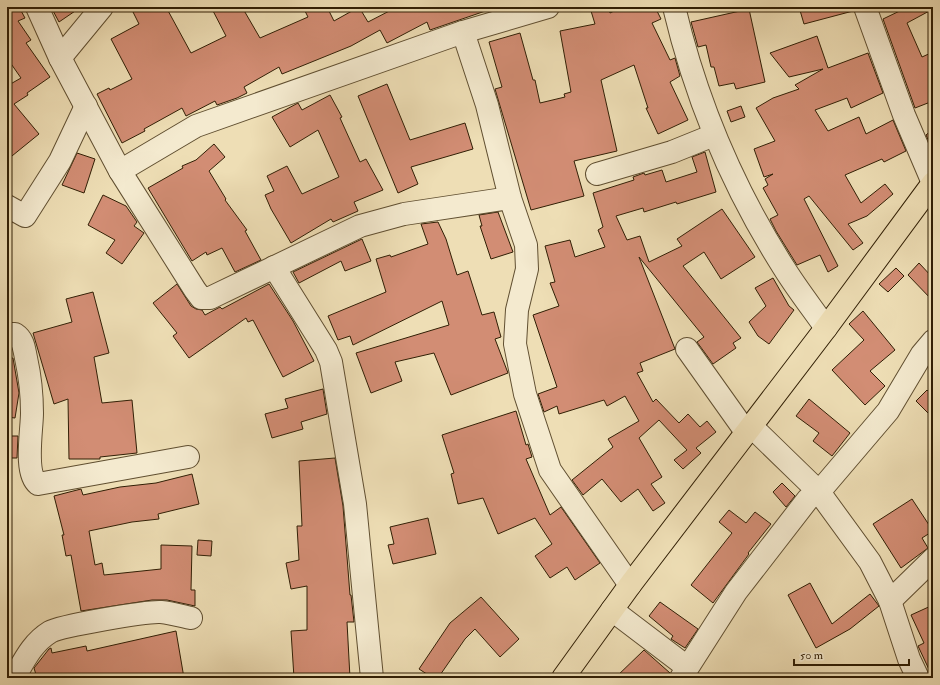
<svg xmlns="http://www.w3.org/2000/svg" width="940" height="685" font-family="'IM FELL Double Pica',serif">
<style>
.building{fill:#d28d74;stroke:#311f05}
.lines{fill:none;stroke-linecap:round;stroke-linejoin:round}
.minor-casing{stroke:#604f31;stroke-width:24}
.major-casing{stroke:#311f05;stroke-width:24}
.minor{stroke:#f4eacf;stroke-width:22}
.major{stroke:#eedeb5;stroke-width:22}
</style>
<rect width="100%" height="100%" fill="#eedeb5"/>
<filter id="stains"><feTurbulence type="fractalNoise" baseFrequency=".005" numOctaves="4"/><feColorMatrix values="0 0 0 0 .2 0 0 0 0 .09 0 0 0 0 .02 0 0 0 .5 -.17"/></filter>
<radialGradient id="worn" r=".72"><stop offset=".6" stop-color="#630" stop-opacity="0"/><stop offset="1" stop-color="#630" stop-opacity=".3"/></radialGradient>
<!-- building -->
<g class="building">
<polygon points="7,7 19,7 25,18 18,21 31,40 26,43 50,77 27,93 28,95 14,104 39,134 7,160 7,86 21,78 7,58"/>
<polygon points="51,7 81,7 59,22"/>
<polygon points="142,7 166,7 191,53 226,36 211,7 242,7 260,38 308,17 303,7 327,7 334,21 359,7 368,22 397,7 497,7 430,30 427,22 387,43 380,30 351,46 282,74 279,67 244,87 247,93 237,98 217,105 215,101 186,116 182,108 144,129 145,131 122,143 97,94 109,88 110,90 132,79 111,39 139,24 133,12"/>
<polygon points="606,7 608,7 610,13 622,7 655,7 661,19 652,23 670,60 675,58 680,76 670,82 688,120 658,134 646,108 648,108 634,65 601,80 617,151 574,161 584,196 531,210 495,89 502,87 489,42 520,33 533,80 535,80 540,103 565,97 564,94 571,92 560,31 595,24 591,11"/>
<polygon points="799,7 852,7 853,11 804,24"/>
<polygon points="908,7 933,7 933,9 907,23 922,57 933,52 933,101 915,108 883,19"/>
<polygon points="749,9 765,82 736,89 734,83 719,86 714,67 711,67 706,45 698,47 691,22"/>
<polygon points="817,36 828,68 868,53 883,93 851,108 847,98 815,110 828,131 859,117 866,134 893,120 906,151 884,162 882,159 845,175 861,203 885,184 893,194 867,216 848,224 863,243 853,250 809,196 804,199 838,266 828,272 820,255 797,265 776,231 770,219 778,215 763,188 768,185 765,179 773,174 764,177 754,149 775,141 756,108 773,98 799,89 795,85 823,69 789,77 770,53"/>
<polygon points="387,84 410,140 465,123 473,149 411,167 418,184 398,193 358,96"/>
<polygon points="330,95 342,117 340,118 360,162 366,159 383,190 354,202 358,211 333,222 331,219 291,243 271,209 265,195 274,191 267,176 287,166 302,194 339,177 318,130 290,147 272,117 298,103 302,110"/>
<polygon points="741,106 745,117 731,122 727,111"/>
<polygon points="933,129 933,151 926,135"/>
<polygon points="214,144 225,157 209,171 226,199 225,200 247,230 245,231 261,260 235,272 222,248 207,255 206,252 192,261 148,188 183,168 182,166 196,160"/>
<polygon points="705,152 716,192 677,204 676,202 644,212 643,208 616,216 627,240 640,236 649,262 682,246 677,239 722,209 755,257 721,279 704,252 683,266 741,338 733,343 736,348 713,364 697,342 704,337 639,257 675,349 640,363 643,371 637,373 653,402 656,399 679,423 688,414 700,427 707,421 716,432 696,448 701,453 683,469 674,460 687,450 659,420 639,438 662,477 651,484 665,503 653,511 638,489 621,502 602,479 583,495 572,480 613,447 608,439 639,421 625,396 607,406 604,400 559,414 557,406 544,412 538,394 557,387 533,315 559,306 550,283 555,282 545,246 570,240 575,257 605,247 598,230 603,227 593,193 634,180 633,177 644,173 645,175 662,170 666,182 697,172 692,157"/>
<polygon points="77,153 95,159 84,193 62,185"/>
<polygon points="103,195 126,206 137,222 134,226 144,233 122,264 106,253 115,240 88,225"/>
<polygon points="498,212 513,252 491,259 480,226 482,226 479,215"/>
<polygon points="438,222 446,239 457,275 468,271 482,315 494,312 501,337 495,339 508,373 451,395 434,353 395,362 402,381 371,393 356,353 449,325 442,301 353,345 350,336 338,340 328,316 386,292 376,259 390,255 391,257 428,244 421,224"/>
<polygon points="362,239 371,261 345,271 341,261 299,283 293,272"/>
<polygon points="919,263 933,278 933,301 908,275"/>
<polygon points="896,268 904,276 888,292 879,284"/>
<polygon points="773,278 789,306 794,310 769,344 758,336 749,322 766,306 755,288"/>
<polygon points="177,284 191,306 196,309 202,310 205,315 220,307 222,309 269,284 293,321 314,361 283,377 253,320 248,322 246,318 189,358 173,336 177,333 153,303"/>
<polygon points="93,292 109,353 94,357 102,403 132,400 137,453 100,457 100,459 69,459 68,399 54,404 33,333 72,322 66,299"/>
<polygon points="863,311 895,350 870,371 885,386 865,405 832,370 864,340 849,324"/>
<polygon points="13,358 19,393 15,418 7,417 7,359"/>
<polygon points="323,389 327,414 301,422 303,429 272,438 265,414 288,408 285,399"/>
<polygon points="927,390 933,396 933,418 916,401"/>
<polygon points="809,399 850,433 832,456 813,441 819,433 796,416"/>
<polygon points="516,411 526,445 528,444 532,457 526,459 550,515 561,507 600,563 575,580 567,567 550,578 535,556 552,544 535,518 498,534 483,498 458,504 451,474 454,473 442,435"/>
<polygon points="7,436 18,436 17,458 7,458"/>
<polygon points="335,458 343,506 350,595 351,595 354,622 347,622 350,678 294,678 291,631 307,630 307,586 291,589 286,563 299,560 297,526 302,526 299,461"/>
<polygon points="192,474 199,504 158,514 159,519 132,522 89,531 95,565 102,563 104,575 161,569 161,545 192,546 191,590 195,590 195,606 167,600 152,600 81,611 71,555 66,556 62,535 64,535 54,496 81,489 83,495 120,487 156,483"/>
<polygon points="782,483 795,496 786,507 773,492"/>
<polygon points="912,499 933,531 922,538 928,548 901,568 873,524"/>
<polygon points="729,510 746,523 755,512 771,524 748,553 749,554 713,603 691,585 732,533 719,522"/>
<polygon points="428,518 436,554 393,564 388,545 394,544 390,527"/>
<polygon points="198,540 212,541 211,556 197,555"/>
<polygon points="810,583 832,624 870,594 879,606 850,629 816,648 788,595"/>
<polygon points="481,597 519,639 500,657 475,629 465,639 438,678 433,678 419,669 450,623"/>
<polygon points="660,602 698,629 685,648 671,639 673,636 649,616"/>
<polygon points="933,605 933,678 918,646 924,643 911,615"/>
<polygon points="176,631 184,678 37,678 34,668 49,649 51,648 52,653 86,646 87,651"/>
<polygon points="644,650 670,673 669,678 615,678"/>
</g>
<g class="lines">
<!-- minor casing -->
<g class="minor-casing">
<g id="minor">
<polyline points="37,7 60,58 120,171 195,290 201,298 210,298 360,226 404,214 510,198"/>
<path d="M674,7C696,100 733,188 784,268C797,289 812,308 826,328"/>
<polyline points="865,7 904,115 933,183"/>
<polyline points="463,32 487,105 510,198 526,245 527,269 517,310 515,344 525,394 550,470 630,585"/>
<polyline points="60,58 102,7"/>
<polyline points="120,171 196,126 463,32 548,7"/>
<polyline points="597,174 672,152 714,135"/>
<polyline points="7,206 25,216 60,161 86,106"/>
<polyline points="274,267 326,350 331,362 355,504 372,678"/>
<path d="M7,334H15C24,340 24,349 26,358C30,376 32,394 32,413C32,430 24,473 38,484L188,457"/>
<polyline points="687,349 746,432"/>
<polyline points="751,426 819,492 870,562 890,601 909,659 918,678"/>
<polyline points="890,601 933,559"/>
<polyline points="612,610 687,667"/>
<path d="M14,678C24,661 32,643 50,632C60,626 147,611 161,612C171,613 182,616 191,618"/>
<polyline points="681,678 736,592 808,499 819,492 888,411 922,354 933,341"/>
</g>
</g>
<!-- major casing -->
<g class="major-casing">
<polyline id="major" points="563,678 630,585 826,328 933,183"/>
</g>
<!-- minor -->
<use href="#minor" class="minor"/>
<!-- major -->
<use href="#major" class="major"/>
</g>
<!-- margin -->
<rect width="940" height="685" fill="none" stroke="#eedeb5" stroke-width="24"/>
<rect x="8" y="8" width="924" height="669" fill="none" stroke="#311f05" stroke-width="2"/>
<rect x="12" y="12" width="916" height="661" fill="none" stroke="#311f05"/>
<!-- scale -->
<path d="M794 659v6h115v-6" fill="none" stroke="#311f05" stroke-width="2"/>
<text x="800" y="659" font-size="12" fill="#311f05" stroke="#f4eacf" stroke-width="3" paint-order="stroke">50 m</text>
<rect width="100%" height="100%" filter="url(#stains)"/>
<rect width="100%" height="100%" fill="url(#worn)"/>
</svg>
